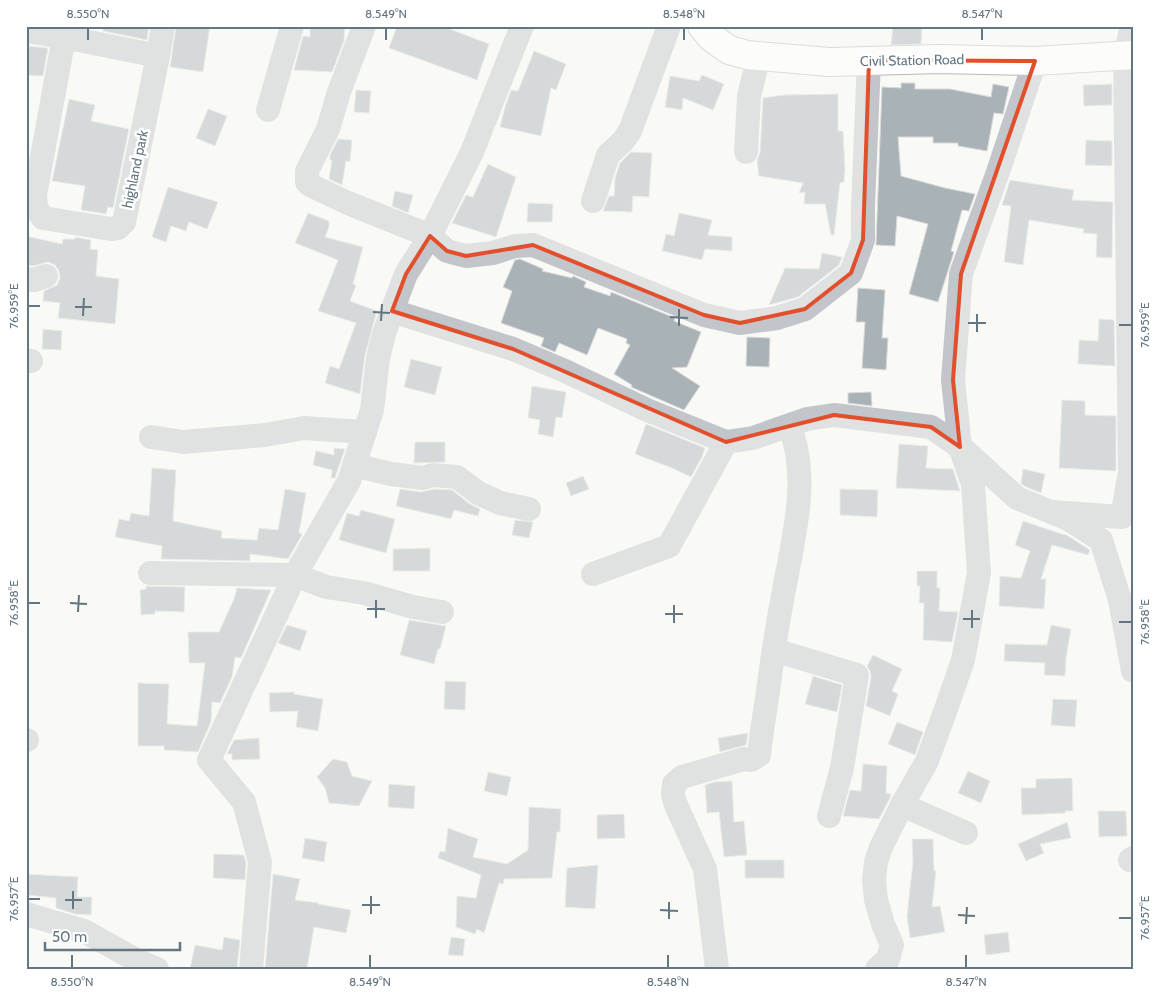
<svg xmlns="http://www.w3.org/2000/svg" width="1159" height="995" font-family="Cabin,sans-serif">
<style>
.building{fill:#a9b2b7;stroke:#dadad8}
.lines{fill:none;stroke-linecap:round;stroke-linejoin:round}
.major-casing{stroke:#b5babe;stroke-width:30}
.minor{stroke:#c2c6ca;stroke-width:24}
.major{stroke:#fff;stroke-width:28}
.marked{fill:none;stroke:#e24f2d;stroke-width:4;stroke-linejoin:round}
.ticks{fill:none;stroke:#647681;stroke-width:2}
.labels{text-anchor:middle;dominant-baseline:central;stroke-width:5;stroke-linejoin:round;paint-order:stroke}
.street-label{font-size:14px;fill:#647681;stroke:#fff}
.neatline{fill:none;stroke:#647681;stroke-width:2}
.ticks-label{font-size:12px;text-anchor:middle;fill:#647681}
</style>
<rect width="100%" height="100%" fill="#f9f9f6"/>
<!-- building -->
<g class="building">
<polygon points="103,26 149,26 147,40 103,31"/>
<polygon points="176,26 210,26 203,72 170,67"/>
<polygon points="310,26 345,26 344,41 332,72 294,70 303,36 310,37"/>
<polygon points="397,26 442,26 489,44 477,80 389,48"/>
<polygon points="893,26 922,26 921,44 891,45"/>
<polygon points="28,46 48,48 43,76 27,75"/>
<polygon points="534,51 566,64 556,90 551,88 541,136 500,127 505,107 511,90 518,91"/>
<polygon points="702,75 724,84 713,110 683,98 682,110 665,107 670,76 699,81"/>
<polygon points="901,83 915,83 915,89 950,89 991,97 993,84 1009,87 1003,114 994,113 987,151 958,146 958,143 933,143 933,137 898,137 901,176 945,188 975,194 969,211 962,210 951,251 954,252 938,302 909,294 928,224 897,216 895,246 876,245 882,87 901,88"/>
<polygon points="1112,84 1112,105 1084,106 1083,85"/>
<polygon points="356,90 371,91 369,113 354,112"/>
<polygon points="838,94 838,131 843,131 845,170 844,182 840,183 834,235 831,235 825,204 804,204 805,192 799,193 803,183 759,176 757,160 760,153 763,98 783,95"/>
<polygon points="69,99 95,105 91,121 129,129 113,208 108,207 106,214 81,210 85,186 52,181"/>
<polygon points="208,109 227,116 215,146 196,138"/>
<polygon points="338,139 352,140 350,162 346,161 342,185 329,179 332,160 330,160 330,155"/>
<polygon points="1086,140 1112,141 1112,166 1085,165"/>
<polygon points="631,152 652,153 649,197 633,196 632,212 603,211 609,196 614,196 615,178 620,163"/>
<polygon points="488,164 516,177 496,237 452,223 466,195 473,197"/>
<polygon points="1010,180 1074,190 1072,200 1113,202 1112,258 1096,257 1097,234 1083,233 1084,229 1029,220 1023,265 1004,262 1011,206 1002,205"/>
<polygon points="168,187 218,202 207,229 189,222 186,231 171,226 166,242 152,237"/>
<polygon points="395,191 413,195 408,213 392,206"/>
<polygon points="528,203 553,204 552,222 527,222"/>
<polygon points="308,213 329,221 329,227 325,237 363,247 353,284 356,285 350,301 377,311 365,355 360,394 325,383 330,366 339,369 356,323 318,311 338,260 295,243"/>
<polygon points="679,213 712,220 708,235 732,237 732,251 705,249 702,260 662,251 666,234 674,236"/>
<polygon points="26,236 62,244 63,239 75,239 75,237 91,240 90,249 98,250 96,276 119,279 115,324 58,318 60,303 43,301 44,291 57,285 60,278 59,271 55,265 48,262 33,266 26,265"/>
<polygon points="822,253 842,257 839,265 798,297 769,305 785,268 819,269"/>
<polygon points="520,259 543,269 542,271 572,278 573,276 586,282 584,287 610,296 611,292 675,318 674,321 701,332 687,367 672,368 700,386 684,410 631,387 632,385 614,374 630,345 626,343 627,339 598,328 587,355 559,343 555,352 541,346 544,338 501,323 512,291 503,287 515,260"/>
<polygon points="858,288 885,290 882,338 888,338 886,370 862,368 865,322 856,322"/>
<polygon points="1099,319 1114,320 1115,366 1078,364 1079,340 1098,341"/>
<polygon points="43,329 62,331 61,350 42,349"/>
<polygon points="747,337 770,338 769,367 746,366"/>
<polygon points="411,359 442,367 435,395 404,387"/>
<polygon points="532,386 566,392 562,418 556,417 553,437 538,434 540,420 528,418"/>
<polygon points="871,392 872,406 848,403 848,393"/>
<polygon points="1062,400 1085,401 1085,415 1116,416 1116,471 1059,468"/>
<polygon points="646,424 705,448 702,457 691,477 672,468 635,454"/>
<polygon points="415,442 445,442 445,462 414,463"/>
<polygon points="899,444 928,446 926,468 953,469 960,491 896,488"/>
<polygon points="334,448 345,449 335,478 331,478 332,470 313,465 316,451 334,455"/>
<polygon points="152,468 176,470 173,521 222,531 221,538 257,540 259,528 278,530 285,489 306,493 299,533 302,534 302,535 288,559 250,554 250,561 161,559 162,546 115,537 119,519 129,521 131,513 149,516"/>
<polygon points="1023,469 1045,474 1041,493 1024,486 1021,483"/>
<polygon points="583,476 589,489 571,496 566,483"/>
<polygon points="400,489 421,492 434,489 452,490 470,504 480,509 478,516 454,510 451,519 396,506"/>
<polygon points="840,489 878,490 877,517 840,515"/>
<polygon points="361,510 395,519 386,553 339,540 347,513 359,516"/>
<polygon points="515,520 533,522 529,538 512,535"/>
<polygon points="1023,521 1065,535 1065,534 1090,550 1088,555 1052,545 1041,579 1046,579 1044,609 999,606 1000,576 1021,578 1030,551 1015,545"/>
<polygon points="430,548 430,571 393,571 393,549"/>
<polygon points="917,571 937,571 937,588 940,588 939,611 958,612 952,642 923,640 924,603 919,603 920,586 917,586"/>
<polygon points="146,586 185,587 184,612 155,611 155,614 141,615 140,590 146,589"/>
<polygon points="237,588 271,590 241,658 235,657 232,677 220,703 212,702 211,722 198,752 164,750 164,746 138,746 138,683 169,684 167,724 197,726 205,663 189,663 188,632 219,632 234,599"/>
<polygon points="409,620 446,626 440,649 438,649 434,664 400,655"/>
<polygon points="287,625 307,631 300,651 278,643"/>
<polygon points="1051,625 1071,629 1066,658 1065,676 1044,675 1045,663 1004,661 1005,644 1047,645"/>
<polygon points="873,655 902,669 892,691 898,694 890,716 866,706 871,677 870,671 867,666"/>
<polygon points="813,676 842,685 837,712 805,704"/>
<polygon points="445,681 466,682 465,710 444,709"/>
<polygon points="294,692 294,694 323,699 318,731 296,727 298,711 270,712 269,693"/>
<polygon points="1053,699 1077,700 1075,727 1051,725"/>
<polygon points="897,722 923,732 915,755 888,744"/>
<polygon points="748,733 746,745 720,752 718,738"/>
<polygon points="259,738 260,759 232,760 232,754 227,754 234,740"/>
<polygon points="333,759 347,762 352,776 372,781 359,806 329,803 325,788 317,777"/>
<polygon points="863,764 887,766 886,793 891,794 890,798 879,819 843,816 850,790 861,791"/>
<polygon points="968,771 990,781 981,803 958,793"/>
<polygon points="488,772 511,777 507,796 484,791"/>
<polygon points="1072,778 1073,811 1065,811 1066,813 1022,815 1021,788 1036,788 1036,779"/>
<polygon points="732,781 734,822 744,821 747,855 724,857 719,812 707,813 705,785 714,782"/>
<polygon points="389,784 415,786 414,809 388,807"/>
<polygon points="529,807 561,809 560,832 557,832 552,878 504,879 503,884 499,883 484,933 477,929 475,934 456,927 457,896 476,898 481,875 438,858 440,851 445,852 448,828 478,839 473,857 507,864 528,850"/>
<polygon points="1098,811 1126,811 1127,836 1099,837"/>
<polygon points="624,814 625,838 597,839 597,815"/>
<polygon points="1067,822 1071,838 1040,844 1044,853 1026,861 1018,844"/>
<polygon points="305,838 327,842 324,862 302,858"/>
<polygon points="912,839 933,839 934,871 936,871 932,907 940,906 945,932 910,938 907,916 913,862"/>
<polygon points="214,854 244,855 246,863 245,880 213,878"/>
<rect x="745" y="860" width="39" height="18"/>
<polygon points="598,865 595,909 565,907 567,868"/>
<polygon points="26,874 78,877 77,897 92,897 91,915 75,914 56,908 56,898 26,895"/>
<polygon points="273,874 300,879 295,900 319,903 318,904 351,910 346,933 314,927 307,969 265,969"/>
<polygon points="1008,932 1010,952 986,955 984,935"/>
<polygon points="224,937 240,940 237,969 190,969 195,945 222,950"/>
<polygon points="451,937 465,939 463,956 448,955"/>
</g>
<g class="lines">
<!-- major casing -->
<g class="major-casing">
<polyline id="major" points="702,26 711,37 729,50 747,55 829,62 940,59 1035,61 1133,55"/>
</g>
<!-- minor -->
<g class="minor">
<polyline points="66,26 35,195 36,208 43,218 111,229 118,228 124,222 158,56"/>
<polyline points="364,26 339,92 328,129 307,171 307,182 310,185 348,203 430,236 447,251 466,256 493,253 515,246 533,245 704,315 740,323 777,318 805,309 851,273 863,240 863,206 869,60"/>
<polyline points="26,31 64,37 158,56 163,26"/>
<polyline points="268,110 292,26"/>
<polyline points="746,152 749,96 759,56"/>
<polyline points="593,201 608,155 623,141 630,131 669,26"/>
<polyline points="26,279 34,280 46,276"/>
<polyline points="392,311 513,349 565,371 647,410 726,442 753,438 807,419 834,415 931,427 960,447 953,380 961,274 998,172 1035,61"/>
<polyline points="26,360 31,361"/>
<polyline points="151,437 183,442 265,435 304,428 365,432"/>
<polyline points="962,448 1017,498 1068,519 1101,540 1120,600 1133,671"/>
<polyline points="354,465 391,474 423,478 433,475 457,477 478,493 500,503 529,509"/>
<polyline points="1052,512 1122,517 1130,471 1125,56 1132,26"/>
<polyline points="150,573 295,575 326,587 364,593 413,607 442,612"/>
<polyline points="593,574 669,546 726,442"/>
<polyline points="774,650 857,675 842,768 829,816"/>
<polyline points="26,740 27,740"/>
<polyline points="902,805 966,833"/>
<polyline points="1130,860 1133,858"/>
<polyline points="26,914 84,931 136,960 157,969"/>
<polyline points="251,969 260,862 244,802 209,760 295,575 349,481 372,410 378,358 384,334 392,311 406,274 430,236 472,152 522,26"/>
<path d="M717,969L705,869L676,805L673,795L674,784L682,777L744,759L751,760L759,755C761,734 765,713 768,691C772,661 776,631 782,601C791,547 812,478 789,426"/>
<polyline points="877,969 888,959 892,945 883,924 876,900 874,880 876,862 881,847 902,805 927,761 946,709 963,660 979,573 973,484 960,447"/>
</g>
<!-- major -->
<use href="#major" class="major"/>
</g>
<!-- marked area -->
<path d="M0 0H1159V995H0ZM869,60L1035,61L961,274L953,380L960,447L931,427L834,415L726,442L513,349L392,311L406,274L430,236L447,251L466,256L533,245L704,315L740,323L805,309L851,273L863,240Z" fill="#f9f9f6" fill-opacity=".55" fill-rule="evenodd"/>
<path class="marked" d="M869,60L1035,61L961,274L953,380L960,447L931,427L834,415L726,442L513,349L392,311L406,274L430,236L447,251L466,256L533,245L704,315L740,323L805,309L851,273L863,240Z"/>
<!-- ticks -->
<path class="ticks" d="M88,40V28M386,40V28M684,40V28M982,40V28M28,306H40M75,307H92M373,312L390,313M83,316L84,298M670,317L688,318M381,321L382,304M968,323H986M1119,325H1132M679,326V309M977,332V314M28,603H40M70,603L87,604M367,609H385M78,612L79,595M665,614H683M376,618V600M963,619H980M1119,622H1132M674,623V605M972,628V610M28,899H40M65,900H82M362,905H380M73,909V891M660,910L678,911M371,914V896M958,915L975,916M1119,918H1132M669,919V902M966,924L967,907M72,968V955M370,968V955M668,968V955M966,968V955"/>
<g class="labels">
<!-- street labels -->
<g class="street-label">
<text transform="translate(912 60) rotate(-1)">Civil Station Road</text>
<text transform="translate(135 169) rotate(-78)">highland park</text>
</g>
</g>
<!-- border -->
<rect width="1159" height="995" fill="none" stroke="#ffffff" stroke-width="55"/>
<!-- scale -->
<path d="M45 942v8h135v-8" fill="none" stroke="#647681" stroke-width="2.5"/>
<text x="52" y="942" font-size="15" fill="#647681" stroke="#ffffff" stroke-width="4" paint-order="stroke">50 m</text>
<rect x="28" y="28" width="1104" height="940" class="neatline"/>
<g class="ticks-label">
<text x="88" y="18">8.550°N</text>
<text x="386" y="18">8.549°N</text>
<text x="684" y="18">8.548°N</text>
<text x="982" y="18">8.547°N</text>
<text transform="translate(14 306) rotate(-90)" y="4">76.959°E</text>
<text transform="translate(1145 325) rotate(-90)" y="4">76.959°E</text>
<text transform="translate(14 603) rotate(-90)" y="4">76.958°E</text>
<text transform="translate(1145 622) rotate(-90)" y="4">76.958°E</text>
<text transform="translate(14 899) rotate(-90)" y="4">76.957°E</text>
<text transform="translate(1145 918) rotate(-90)" y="4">76.957°E</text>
<text x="72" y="986">8.550°N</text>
<text x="370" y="986">8.549°N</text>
<text x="668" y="986">8.548°N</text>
<text x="966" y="986">8.547°N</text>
</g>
</svg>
